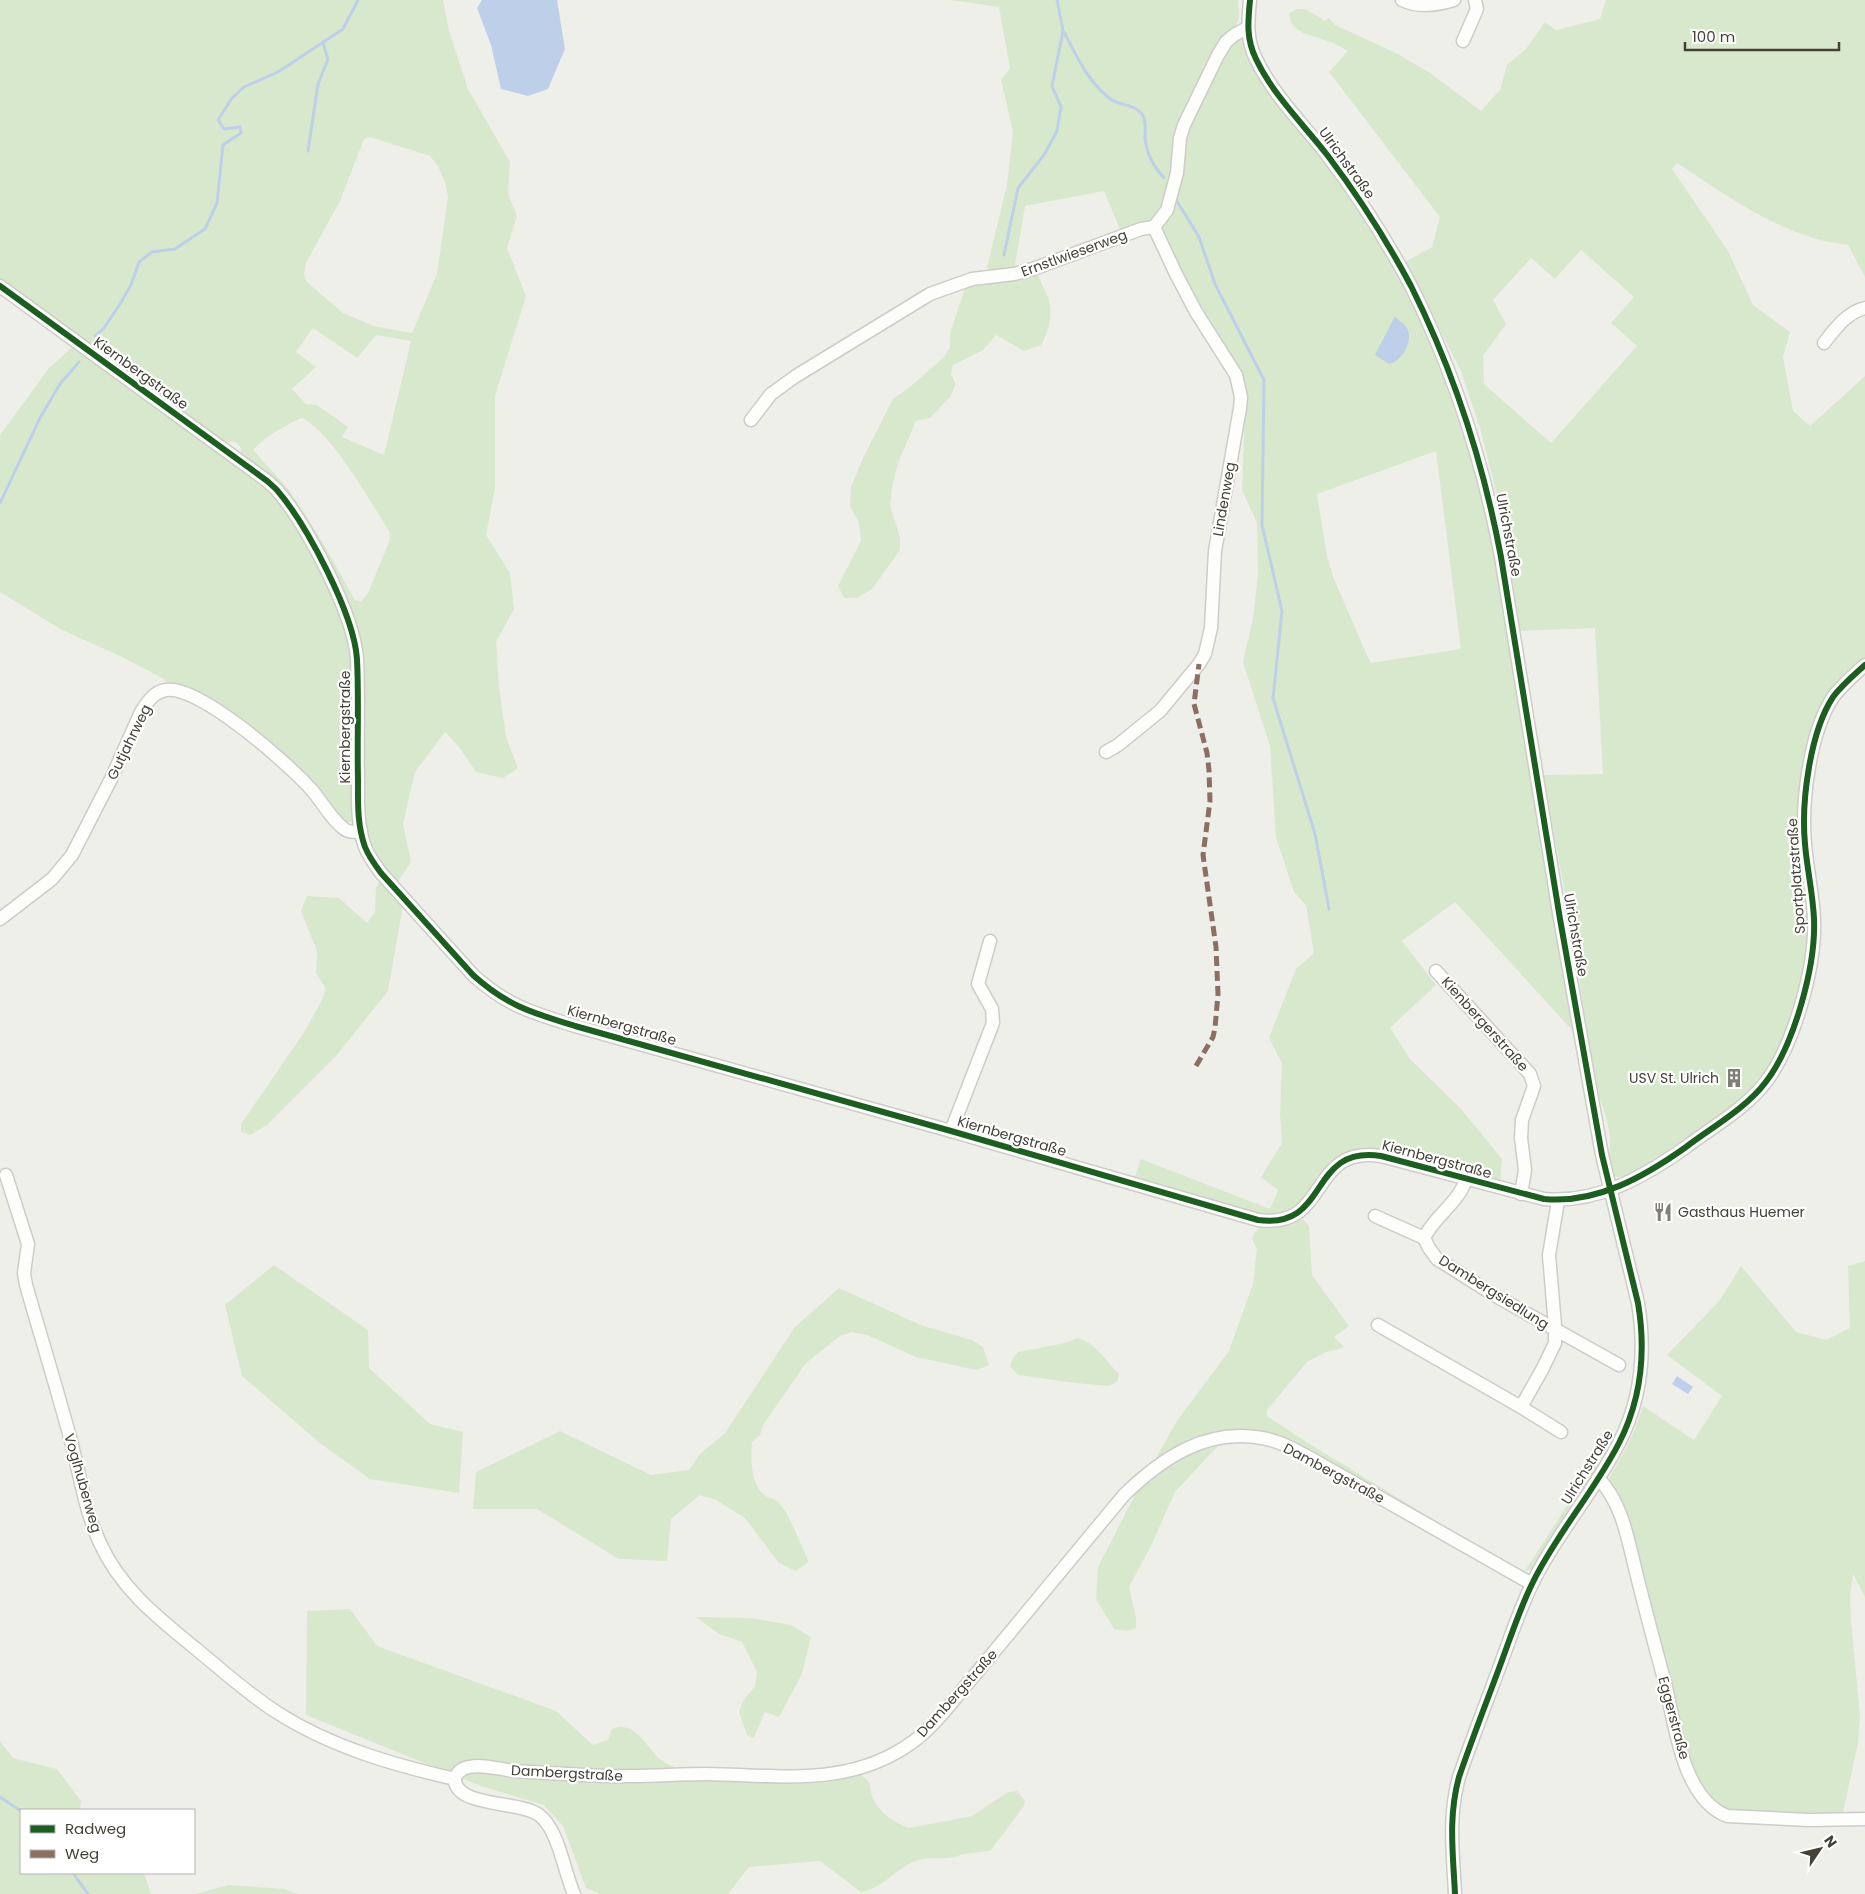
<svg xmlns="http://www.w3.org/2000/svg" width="1865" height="1894" font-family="Poppins,sans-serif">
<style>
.green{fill:#d8e8cc;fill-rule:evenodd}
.water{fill:#bed0e9}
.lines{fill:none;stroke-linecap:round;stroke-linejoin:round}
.stream{stroke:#bed0e9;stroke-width:3}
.minor-casing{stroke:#cdccc8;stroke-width:15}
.minor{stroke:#fdfdfc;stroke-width:12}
.quiet{stroke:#8d6e63;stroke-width:5;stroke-dasharray:10 5;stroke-linecap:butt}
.cycleway-casing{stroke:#fff;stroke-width:9}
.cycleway{stroke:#1b5e20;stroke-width:6}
.labels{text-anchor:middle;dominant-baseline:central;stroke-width:4.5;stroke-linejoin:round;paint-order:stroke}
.street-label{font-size:14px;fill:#444137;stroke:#fff}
.poi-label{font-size:14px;fill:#444137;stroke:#fff;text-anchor:end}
</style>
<rect width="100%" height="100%" fill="#efefea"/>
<!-- green -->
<g class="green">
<path d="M0,0H443L449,31L468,89L510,162L508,193L517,216L507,248L526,296L495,396V488L486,535L510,573L514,609L496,642L499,687L506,737L518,768L503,778L476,772L459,747L445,732L415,772L403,824L411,862L399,880L403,906L388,991L336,1056L267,1125L250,1135L241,1132V1124L303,1034L321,1002L326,989L316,973L317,951L301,911L307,896L339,898L367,923L375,912L376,888L384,875L372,857L364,827L362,771V669L360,648L353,619L333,575L307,527L288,498L277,485L240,454L241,448L236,442H222L99,354L96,360L264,483C301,517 343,602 352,651C358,680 354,720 354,750C354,768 358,803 354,819L352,821L346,823L339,819L310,785L281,758L220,709L194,694L169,686L164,679L120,656L62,630L0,592V435L49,368L75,345L0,291ZM370,137L430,156L438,166L445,182L448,197L437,274L412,333L374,326L343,313L307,282L304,274L306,263L340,201L364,139ZM313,328L357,358L376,335L411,341L384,455L342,437L348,427L317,405L306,404L292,389L316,367L296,352ZM302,418C333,434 369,500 389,531L390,540L368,593L361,602L355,600L322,541L290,491L253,450C267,435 284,426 302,418Z"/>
<path d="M950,0H1238L1239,18L1234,30L1238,37L1241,38L1259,72L1355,202L1389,257L1411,298L1452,389L1490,519L1573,1031L1455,902L1402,941L1436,985L1390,1028L1410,1059L1462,1110L1502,1159L1500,1184L1355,1152L1289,1213L1267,1216L1219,1204L1134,1180L1141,1159L1270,1209L1278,1190L1261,1177L1282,1143L1280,1114L1282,1063L1269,1038L1296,969L1314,953L1306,905L1294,892L1276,837L1270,746L1243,662L1253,618L1258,574L1257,523L1242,490L1245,410L1209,326L1158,227L1122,234L1104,191L1025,206L1014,271L993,273L987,267L1007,185L1013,131L1001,80L1010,68L999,7ZM1436,451L1461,649L1371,663L1366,653L1334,579L1327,556L1317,494Z"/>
<path d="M1606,0H1865V277L1848,245C1786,239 1727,196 1677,163L1672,169L1728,251L1753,305L1790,332L1783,357L1793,411L1810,426L1865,376V659L1852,669L1810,750L1809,940L1792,1024L1766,1075L1731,1107L1667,1157L1624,1178L1614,1176C1605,1164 1611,1152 1610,1138C1607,1118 1605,1108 1595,1090L1574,942L1543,775L1603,774L1595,628L1519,631L1509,553L1499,503L1480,428L1461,371L1405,262L1432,247L1440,217L1329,72L1348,51C1342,48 1336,44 1330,42C1315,35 1290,35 1289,13L1297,9H1306C1312,14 1319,15 1324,21L1329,18L1335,25L1396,53L1430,73L1481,111L1500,90L1507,65L1526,49L1545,22L1556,30L1600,19ZM1581,250L1634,297L1611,323L1637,346L1551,443L1484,384L1483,356L1506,324L1493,300L1531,258L1555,279Z"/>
<path d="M1036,271C1039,279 1047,293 1049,300C1053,315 1049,332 1041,345L1024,351L996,335L983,350L953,365L951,374L956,384L950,397L930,418L916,421L898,463L892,487L890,506L900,537V550L872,589L857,598H844L838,586L861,541L859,523L850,506L851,487L863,458L893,399L910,387L943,358L950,348V333L965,288L971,284Z"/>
<path d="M1303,1219L1309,1226L1312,1275L1349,1326L1334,1337L1344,1347L1324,1353L1307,1362L1267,1410V1416L1308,1443L1472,1543L1313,1454L1231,1432L1175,1492L1151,1546L1129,1587L1136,1618V1628L1127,1631L1114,1629L1096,1599L1098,1567L1136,1493L1177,1421L1229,1351L1253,1284L1257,1249L1252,1239C1256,1221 1277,1226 1291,1224C1295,1223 1299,1221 1303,1219Z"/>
<polygon points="1865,1261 1865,1597 1853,1574 1850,1596 1851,1621 1860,1716 1858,1743 1842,1817 1740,1814 1721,1808 1704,1791 1683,1745 1609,1478 1623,1454 1636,1427 1643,1406 1694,1440 1722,1396 1667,1355 1720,1300 1741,1266 1796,1332 1826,1340 1850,1328 1848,1266"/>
<polygon points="274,1265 368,1330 369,1368 430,1424 463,1432 459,1493 370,1479 321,1444 242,1376 225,1305"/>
<path d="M839,1288L923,1326L972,1340L983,1347L989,1365L977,1370L916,1357L867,1335L852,1332L840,1336L806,1363L763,1425L760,1435L752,1442C751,1460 750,1480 763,1494C768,1499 776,1498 780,1504C792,1519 798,1540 807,1557L808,1562L796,1571L779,1563L745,1518L716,1500L700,1495L671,1519L667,1561L619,1559L537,1509H473L476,1472L560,1431L651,1475L689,1470L700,1454L725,1433L795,1327Z"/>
<path d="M1078,1338C1097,1344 1106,1361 1119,1374L1117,1382L1108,1386L1076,1383L1018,1375L1010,1366L1013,1358L1018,1352L1065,1343Z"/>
<polygon points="1595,1462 1600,1465 1544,1549 1535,1568 1525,1571"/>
<path d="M350,1609L377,1646L556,1711L593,1745L608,1740L612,1729C635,1719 646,1747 661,1760C667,1765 676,1767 683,1770L857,1773C875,1783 867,1783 873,1798C879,1813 895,1823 909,1828L972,1816L1008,1792L1017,1791L1025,1801L1024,1806L991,1850C982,1853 973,1852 964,1854C959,1855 954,1858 949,1858C935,1859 924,1856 911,1863C893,1872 881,1889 861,1892L820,1861L749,1867L728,1894H601L586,1888L563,1826L544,1805L481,1786L306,1715L307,1611Z"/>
<polygon points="696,1617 751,1618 791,1625 811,1637 802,1674 779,1717 765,1712 754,1738 747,1735 739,1712 743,1701 755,1686 757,1672 742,1642 719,1634"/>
<polygon points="0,1741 13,1758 57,1769 81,1801 80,1810 21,1810 21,1873 144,1873 151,1894 0,1894"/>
<polygon points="229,1885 284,1889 298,1894 195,1894"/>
</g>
<!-- water -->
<g class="water">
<polygon points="482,0 557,0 565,49 548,89 528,96 501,89 491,45 477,8"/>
<path d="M1395,316C1398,320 1404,323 1407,328C1414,341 1402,361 1389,364L1375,355Z"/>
<polygon points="1677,1376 1693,1387 1688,1394 1672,1384"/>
</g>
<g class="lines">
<!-- stream -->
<g class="stream">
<path d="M1064,32C1077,57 1087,80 1109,98C1120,107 1138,103 1144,118C1146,123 1145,132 1145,137C1146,153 1153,166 1164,178"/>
<polyline points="308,151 318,84 328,59 323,43"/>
<polyline points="1175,198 1199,237 1215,284 1264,380 1262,525 1282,611 1273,698 1315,834 1329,909"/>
<polyline points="1004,255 1018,188 1044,155 1057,131 1061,107 1052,86 1063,31 1057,0"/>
<polyline points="95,336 104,328 120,304 131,285 139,262 152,252 175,249 205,229 217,203 223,145 241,133 240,127 224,129 218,120 232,98 244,87 278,72 343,29 358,0"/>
<polyline points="0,503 40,418 60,384 79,362"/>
<polyline points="0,1797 21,1811"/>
<polyline points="73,1873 88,1894"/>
</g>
<!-- minor casing -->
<g class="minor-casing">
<g id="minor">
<path d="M1250,0C1248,21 1246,39 1256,59C1273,95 1304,125 1328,156C1359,197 1387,241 1411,286C1455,374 1483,461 1501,557L1560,919L1602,1155L1638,1303C1646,1351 1641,1400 1619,1443C1594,1492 1557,1533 1533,1582C1520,1608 1511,1636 1501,1663C1487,1701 1472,1739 1459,1777C1448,1817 1453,1853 1455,1894"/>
<path d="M1402,0C1419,8 1437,5 1454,0"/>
<polyline points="1463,41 1477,9 1475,0"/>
<path d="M0,286L259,475C265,479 271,484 276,489C306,523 354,614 357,659C359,699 357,739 358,780C358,802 357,825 365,847C369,857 375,865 381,873L473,975C507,1006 533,1013 575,1026L951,1131L1258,1220C1331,1230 1307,1145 1381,1156L1544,1199C1596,1204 1644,1177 1686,1147C1711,1128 1746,1108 1765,1083C1794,1046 1816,966 1814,919C1813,894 1807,869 1805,844C1801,802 1810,732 1833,697C1842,685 1854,675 1865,665"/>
<path d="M1824,343C1834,330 1847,312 1865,308"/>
<polyline points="751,420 771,394 796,376 930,294 972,279 1014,274 1033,269 1141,229 1154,227 1167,210 1177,173 1180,138 1184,125 1218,55 1226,42 1234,35 1247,28"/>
<polyline points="1106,752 1118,745 1160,711 1199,664 1205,654 1211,628 1215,551 1240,408 1241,397 1236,375 1196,312 1176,274 1154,227"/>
<path d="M0,919L52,879L72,855L111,779L141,712C147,703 153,692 166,690C198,684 286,762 309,787C321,799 329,817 343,828C349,833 353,832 361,831"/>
<polyline points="1436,971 1530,1074 1534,1086 1522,1120 1521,1138 1525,1170 1521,1194"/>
<polyline points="951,1131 993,1023 992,1009 978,984 990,941"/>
<path d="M6,1175L28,1244L24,1273L26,1285C41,1337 57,1389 71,1441C80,1475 85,1511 100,1543C120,1588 158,1618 195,1648C222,1670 249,1695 278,1713C331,1747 394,1765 455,1779"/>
<path d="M1466,1179C1459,1203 1434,1216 1424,1238L1429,1248L1437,1259L1450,1267L1494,1295L1619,1365"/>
<polyline points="1375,1216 1424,1238"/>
<polyline points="1378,1325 1521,1407 1561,1432"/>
<polyline points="1521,1407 1543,1368 1555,1343 1555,1326 1549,1255 1558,1201"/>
<path d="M1598,1478C1622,1502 1628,1540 1636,1572C1645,1609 1655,1646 1665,1683C1675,1724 1682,1798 1727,1816L1809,1820L1865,1819"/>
<path d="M574,1894C564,1872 559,1830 539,1815C520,1801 460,1807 455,1782C454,1774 462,1768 469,1767C483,1764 499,1769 514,1771C525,1772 537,1772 548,1773C575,1774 603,1777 631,1776C656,1776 681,1774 707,1774C780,1775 851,1788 914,1741C925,1733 935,1722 944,1712L1124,1495C1162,1458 1206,1428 1262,1438C1277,1440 1291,1448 1305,1455L1532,1584"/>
</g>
</g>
<!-- minor -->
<use href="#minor" class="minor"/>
<!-- quiet -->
<polyline class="quiet" points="1196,1066 1213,1037 1215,1028 1218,994 1216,947 1203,855 1210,801 1209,770 1207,753 1194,704 1199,664"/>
<!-- cycleway casing -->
<g class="cycleway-casing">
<g id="cycleway">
<path d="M1250,0C1248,21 1246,39 1256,59C1273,95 1304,125 1328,156C1359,197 1387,241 1411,286C1455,374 1483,461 1501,557L1560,919L1602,1155L1638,1303C1646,1351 1641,1400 1619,1443C1594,1492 1557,1533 1533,1582C1520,1608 1511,1636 1501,1663C1487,1701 1472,1739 1459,1777C1448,1817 1453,1853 1455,1894"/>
<path d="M0,286L259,475C265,479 271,484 276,489C306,523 354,614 357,659C359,699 357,739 358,780C358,802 357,825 365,847C369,857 375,865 381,873L473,975C507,1006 533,1013 575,1026L951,1131L1258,1220C1331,1230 1307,1145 1381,1156L1544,1199C1596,1204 1644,1177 1686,1147C1711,1128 1746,1108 1765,1083C1794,1046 1816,966 1814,919C1813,894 1807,869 1805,844C1801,802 1810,732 1833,697C1842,685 1854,675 1865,665"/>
</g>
</g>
<!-- cycleway -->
<use href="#cycleway" class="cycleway"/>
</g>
<!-- icons -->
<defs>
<g id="building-bare" transform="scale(1.5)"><path d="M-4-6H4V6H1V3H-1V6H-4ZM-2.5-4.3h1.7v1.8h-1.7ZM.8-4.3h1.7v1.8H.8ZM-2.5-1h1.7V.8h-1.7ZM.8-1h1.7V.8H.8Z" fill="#807e76" stroke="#fff" stroke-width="2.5" paint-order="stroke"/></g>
<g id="restaurant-bare" transform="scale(1.5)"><path d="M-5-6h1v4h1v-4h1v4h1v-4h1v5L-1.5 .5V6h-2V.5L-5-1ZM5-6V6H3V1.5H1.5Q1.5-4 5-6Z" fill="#807e76" stroke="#fff" stroke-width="2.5" paint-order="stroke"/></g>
</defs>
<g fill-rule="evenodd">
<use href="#building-bare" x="1734" y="1078"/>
<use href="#restaurant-bare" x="1663" y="1212"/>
</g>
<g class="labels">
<!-- street labels -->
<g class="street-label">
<text transform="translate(1347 163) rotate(54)">Ulrichstraße</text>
<text transform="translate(1074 253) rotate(-20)">Ernstlwieserweg</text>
<text transform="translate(141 373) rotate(36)">Kiernbergstraße</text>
<text transform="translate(1224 499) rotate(-80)">Lindenweg</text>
<text transform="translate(1509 535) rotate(79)">Ulrichstraße</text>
<text transform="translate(345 727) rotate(-90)">Kiernbergstraße</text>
<text transform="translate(129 742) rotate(-64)">Gutjahrweg</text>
<text transform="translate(1796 876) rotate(-94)">Sportplatzstraße</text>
<text transform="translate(1576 935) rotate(80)">Ulrichstraße</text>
<text transform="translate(1485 1024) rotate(48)">Kienbergerstraße</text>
<text transform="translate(622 1025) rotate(16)">Kiernbergstraße</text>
<text transform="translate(1012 1136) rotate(16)">Kiernbergstraße</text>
<text transform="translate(1437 1159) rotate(15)">Kiernbergstraße</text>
<text transform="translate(1494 1292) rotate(32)">Dambergsiedlung</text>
<text transform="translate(1587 1467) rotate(-58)">Ulrichstraße</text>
<text transform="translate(1334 1473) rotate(28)">Dambergstraße</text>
<text transform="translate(83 1483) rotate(74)">Voglhuberweg</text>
<text transform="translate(957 1693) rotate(-48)">Dambergstraße</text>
<text transform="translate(1674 1718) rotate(75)">Eggerstraße</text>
<text transform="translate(567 1773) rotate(3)">Dambergstraße</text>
</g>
<!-- poi labels -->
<g class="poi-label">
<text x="1719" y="1078">USV St. Ulrich</text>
<text x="1678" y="1212" text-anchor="start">Gasthaus Huemer</text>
</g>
</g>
<!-- legend -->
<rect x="20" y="1809" width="175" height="65" fill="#ffffff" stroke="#b4b3af"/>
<rect x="30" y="1825" width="25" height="8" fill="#1b5e20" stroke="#b4b3af"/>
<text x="65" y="1834" font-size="15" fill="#444137">Radweg</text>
<rect x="30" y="1850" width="25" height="8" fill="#8d6e63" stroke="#b4b3af"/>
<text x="65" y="1859" font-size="15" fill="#444137">Weg</text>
<!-- north arrow -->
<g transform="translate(1820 1849) rotate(55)" stroke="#ffffff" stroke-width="4" paint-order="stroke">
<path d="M0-4L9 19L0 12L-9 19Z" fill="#444137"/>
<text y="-8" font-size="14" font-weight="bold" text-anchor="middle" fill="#444137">N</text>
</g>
<!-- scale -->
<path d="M1685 42v8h154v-8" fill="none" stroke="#444137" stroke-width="2.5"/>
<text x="1692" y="42" font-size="15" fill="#444137" stroke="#ffffff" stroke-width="4" paint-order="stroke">100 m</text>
</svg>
